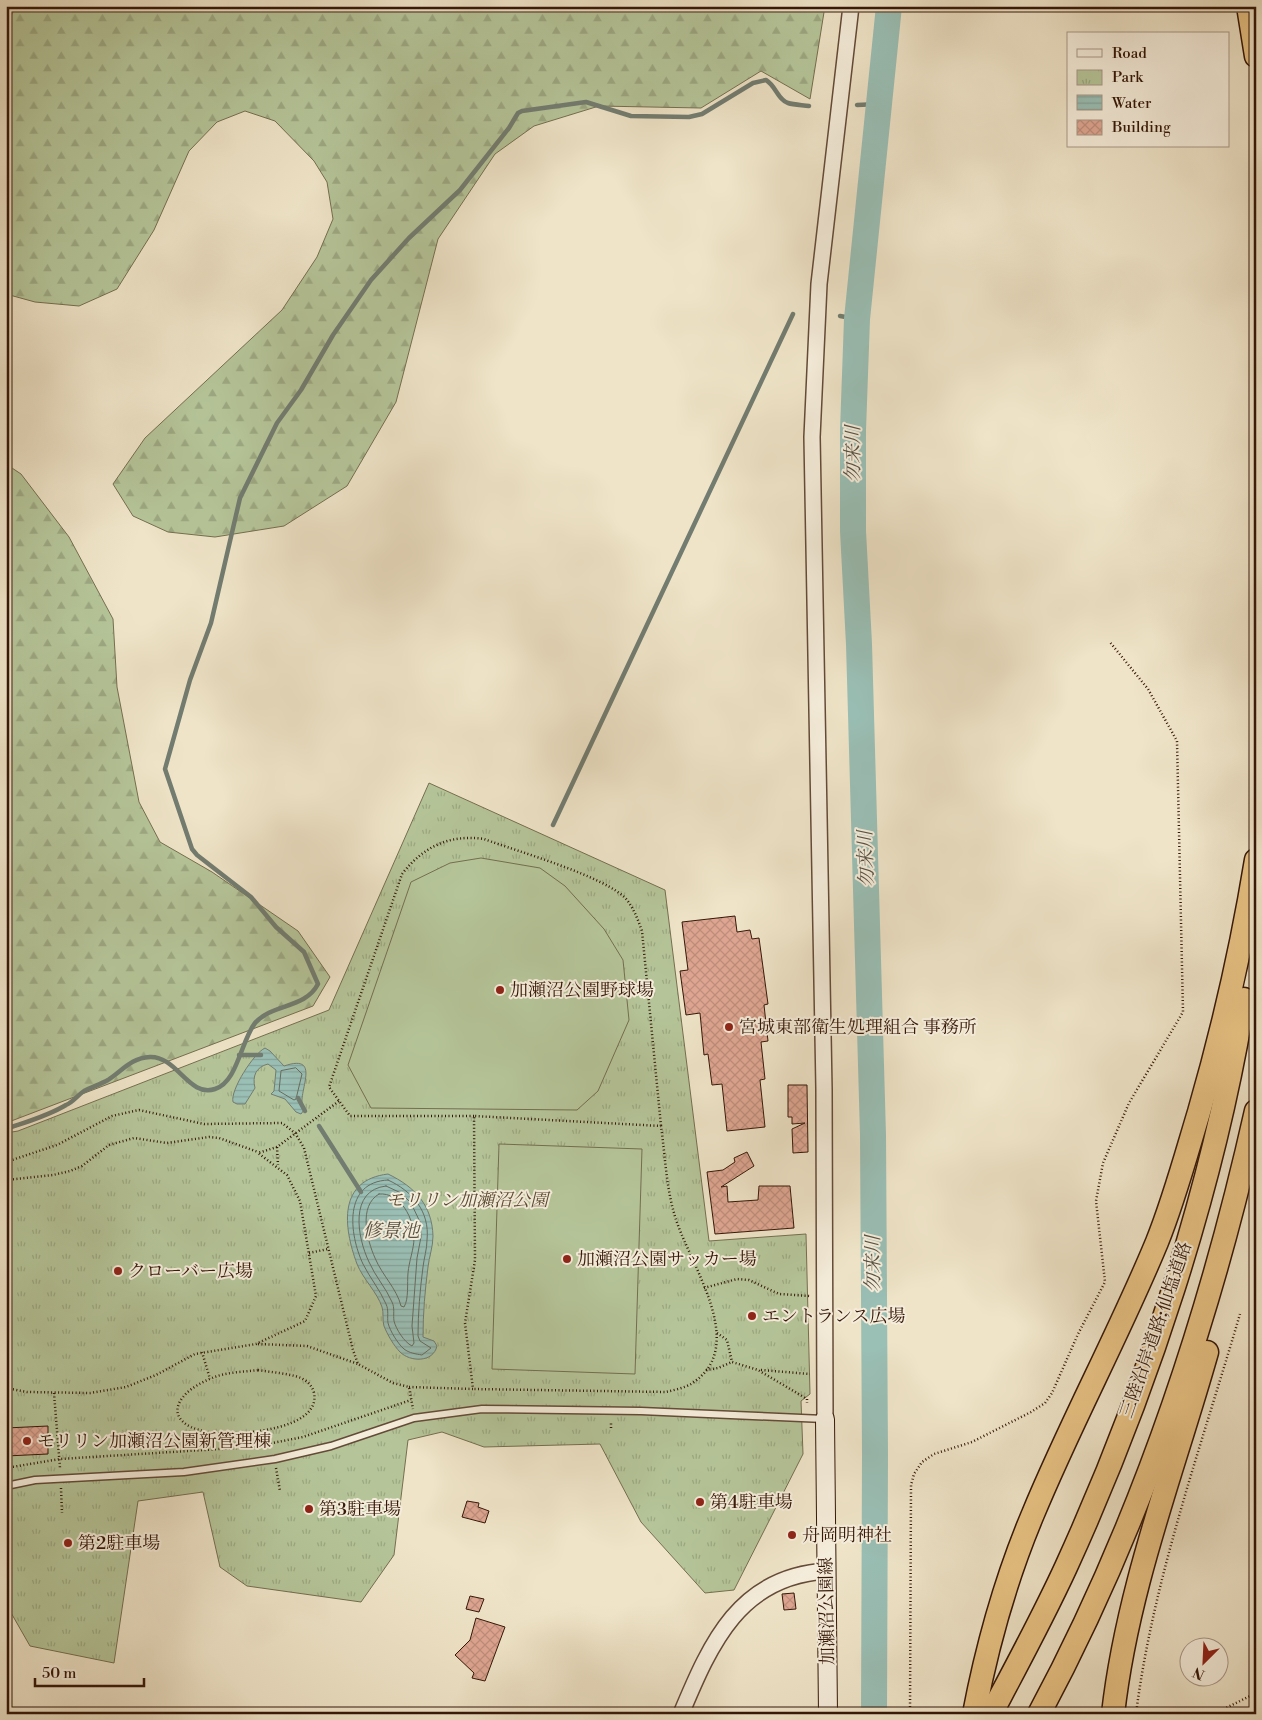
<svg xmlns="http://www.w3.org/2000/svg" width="1262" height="1720" font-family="'Libre Bodoni','Noto Serif JP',serif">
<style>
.forest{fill:url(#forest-firs);stroke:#756e50}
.park{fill:url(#park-tufts);stroke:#756e50}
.garden{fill:#b5c599;stroke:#756e50}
.water{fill:url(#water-rules);stroke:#727c70}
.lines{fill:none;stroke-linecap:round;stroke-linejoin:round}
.shore{stroke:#686b5e;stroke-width:1}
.stream{stroke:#727c70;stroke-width:4.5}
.river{stroke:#9abfb5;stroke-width:26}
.building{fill:url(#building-cross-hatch);stroke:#351708}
.service-casing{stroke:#644a38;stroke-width:9}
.tertiary-casing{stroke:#644a38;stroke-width:18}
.secondary-casing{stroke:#351708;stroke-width:20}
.motorway-casing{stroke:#351708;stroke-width:25}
.path{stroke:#351708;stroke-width:2.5;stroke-dasharray:1 2.5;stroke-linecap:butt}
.service{stroke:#f5eddb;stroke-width:6}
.tertiary{stroke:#f5eddb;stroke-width:15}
.secondary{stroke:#f5eddb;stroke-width:18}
.motorway{stroke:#e8c284;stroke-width:22}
.poi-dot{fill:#8f2418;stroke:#f5eddb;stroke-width:2}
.labels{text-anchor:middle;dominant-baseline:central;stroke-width:4;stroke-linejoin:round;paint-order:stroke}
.poi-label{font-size:18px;fill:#351708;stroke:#f5eddb;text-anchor:start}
.park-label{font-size:18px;font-style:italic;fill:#5b4b34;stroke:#f5eddb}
.street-label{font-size:18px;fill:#351708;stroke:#f5eddb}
.water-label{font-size:19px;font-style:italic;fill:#585245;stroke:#f5eddb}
</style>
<defs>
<pattern id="forest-firs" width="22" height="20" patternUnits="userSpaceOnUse" patternTransform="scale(1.25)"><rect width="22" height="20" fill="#b5c599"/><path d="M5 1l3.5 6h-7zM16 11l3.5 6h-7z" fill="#9ca882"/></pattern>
<pattern id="park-tufts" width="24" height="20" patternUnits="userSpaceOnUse" patternTransform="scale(1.25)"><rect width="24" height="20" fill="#b5c599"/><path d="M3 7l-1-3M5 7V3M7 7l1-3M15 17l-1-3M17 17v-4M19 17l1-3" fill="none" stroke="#9ca882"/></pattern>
<pattern id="water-rules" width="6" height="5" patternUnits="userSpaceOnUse" patternTransform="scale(1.25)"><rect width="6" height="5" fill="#9abfb5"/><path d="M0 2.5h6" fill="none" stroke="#85a39a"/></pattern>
<pattern id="building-cross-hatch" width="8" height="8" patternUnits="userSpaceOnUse" patternTransform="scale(1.25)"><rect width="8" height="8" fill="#dea692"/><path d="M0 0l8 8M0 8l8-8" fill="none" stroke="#bf8e7c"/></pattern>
</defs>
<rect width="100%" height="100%" fill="#efe4c8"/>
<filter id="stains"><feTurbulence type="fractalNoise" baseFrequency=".004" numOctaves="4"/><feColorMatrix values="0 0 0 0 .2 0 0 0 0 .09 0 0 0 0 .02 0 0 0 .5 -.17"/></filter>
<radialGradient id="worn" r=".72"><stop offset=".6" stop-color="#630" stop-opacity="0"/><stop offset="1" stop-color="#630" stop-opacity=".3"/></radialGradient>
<!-- forest -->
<g class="forest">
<polygon points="17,6 825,6 810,99 761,71 701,108 599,106 534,126 495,154 438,239 396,402 347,486 284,526 215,537 168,532 133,516 113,484 145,438 282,310 317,257 333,219 327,182 314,161 275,121 245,111 217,122 189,151 154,230 117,289 79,306 35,302 6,294 6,24"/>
<polygon points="6,464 21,474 69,537 113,619 117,687 139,802 160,842 212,872 298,931 330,977 313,1006 6,1123"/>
</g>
<!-- park -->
<polygon class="park" points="429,783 665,890 709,1241 806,1234 810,1394 801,1401 803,1454 734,1590 705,1593 641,1522 600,1444 484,1447 442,1432 408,1440 394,1555 361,1602 247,1586 220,1567 203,1492 138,1501 114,1663 30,1646 6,1604 6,1133 18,1131 329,1010"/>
<!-- garden -->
<g class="garden">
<polygon points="481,858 540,868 565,886 604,929 623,960 629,1020 598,1091 577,1110 371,1108 348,1065 411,882 450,863"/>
<polygon points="499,1144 642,1149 635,1374 492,1369"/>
</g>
<!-- water -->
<g class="water">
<path d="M265,1048L270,1051L284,1066C325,1052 294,1097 304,1110L301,1114L296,1112L285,1099L271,1094L274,1091L276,1070L268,1064C256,1067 252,1076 255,1088L245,1104H237L233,1102C230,1090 254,1053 265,1048Z"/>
<path d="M388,1174C415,1187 432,1205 433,1236C433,1247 429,1257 428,1267C425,1290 423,1313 423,1337L434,1341L437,1346C433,1363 410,1362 400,1352C394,1346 387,1334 384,1326C382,1320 384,1313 382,1307C377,1292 363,1279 357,1264C343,1226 338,1180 388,1174Z"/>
</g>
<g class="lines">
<!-- shore -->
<g class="shore">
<polygon points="296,1068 302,1074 296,1099 294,1100 279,1091 281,1071"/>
<path d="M388,1180C412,1191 430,1211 427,1240C427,1249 424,1258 423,1267C420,1290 418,1313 418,1336L420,1341L431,1348L422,1355C416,1354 409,1353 404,1349C398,1344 390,1331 388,1323C387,1317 389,1310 386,1304C380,1290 370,1278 363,1264C349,1234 343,1182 388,1180Z"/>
<path d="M386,1186L401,1193L411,1203L420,1222L421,1237L417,1258L412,1326L414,1343L412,1346C404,1342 396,1329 394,1321C393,1315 395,1308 392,1302C386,1288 375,1276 369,1262C357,1237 349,1190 386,1186Z"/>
<path d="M379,1194C401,1192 414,1219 414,1238C414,1249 409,1261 408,1273C407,1283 409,1299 404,1307L401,1306C397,1289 382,1275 375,1258C367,1240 358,1206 379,1194Z"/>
</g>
<!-- stream -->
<g class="stream">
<polyline points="857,105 879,104"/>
<polyline points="840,316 857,319"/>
<polyline points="553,825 793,314"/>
<polyline points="239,1055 261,1055"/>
<polyline points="298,1098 305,1111"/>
<polyline points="319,1126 361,1192"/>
<path d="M6,1129C26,1122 48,1116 66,1105C73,1102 78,1095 84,1091C92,1087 101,1084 108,1080C123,1070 131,1058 150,1057C177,1056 189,1098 215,1089C237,1083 241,1041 255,1023C273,1003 305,1009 318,984L304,952L276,927L251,897L197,855L192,849L165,769L190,680L211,623L240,498L277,423L301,390L333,335L371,280L409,238L460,190L509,128L518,113L522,111L586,102L631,116L689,117L702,114L753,83L766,80C776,86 778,100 788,103C794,105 803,105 809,106"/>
</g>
<!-- river -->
<polyline class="river" points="874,1714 875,1454 873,1135 859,644 853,531 853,430 857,319 889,6"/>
</g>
<!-- building -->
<g class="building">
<polygon points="735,916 737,932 750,930 752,939 759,938 768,1004 764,1005 768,1041 761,1042 765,1079 760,1080 765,1127 727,1131 722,1084 712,1085 708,1054 704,1055 700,1013 686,1015 680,971 688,970 682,922"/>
<polygon points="788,1085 807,1085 808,1152 793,1153 792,1129 805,1123 792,1124 792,1117 788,1117"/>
<polygon points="747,1152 754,1166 721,1187 727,1186 728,1202 758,1200 759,1186 790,1186 794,1228 715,1234 707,1172 723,1170 735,1162 734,1158"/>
<polygon points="48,1426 48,1454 6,1456 6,1428"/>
<polygon points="467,1501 479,1503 478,1507 489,1511 485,1523 462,1517"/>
<polygon points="794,1593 796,1609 784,1610 782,1594"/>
<polygon points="470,1596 484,1599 479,1612 466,1609"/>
<polygon points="476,1618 505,1627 485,1681 472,1678 474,1673 455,1655 470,1640"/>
</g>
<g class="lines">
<!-- service casing -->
<g class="service-casing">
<polyline id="service" points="6,1486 35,1480 184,1472 275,1459 331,1446 414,1418 482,1409 641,1411 824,1419"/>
</g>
<!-- tertiary casing -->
<g class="tertiary-casing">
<g id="tertiary">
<polyline points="825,1419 824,1089 812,437 819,284 851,6"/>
<path d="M681,1714C711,1642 740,1576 827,1571"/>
</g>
</g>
<!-- secondary casing -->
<g class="secondary-casing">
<polyline id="secondary" points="825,1419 828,1714"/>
</g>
<!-- motorway casing -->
<g class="motorway-casing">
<g id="motorway">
<polyline points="1248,6 1256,56"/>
<path d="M974,1714C987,1646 1006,1578 1033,1514C1071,1422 1119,1334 1157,1242C1174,1200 1186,1155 1199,1112C1223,1029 1242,946 1256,860"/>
<path d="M991,1714C1017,1665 1043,1617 1066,1567C1146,1392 1213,1190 1244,999"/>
<path d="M1039,1714C1141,1524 1209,1321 1256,1111"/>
<path d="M1113,1714C1127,1589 1173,1472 1207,1352"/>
</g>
</g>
<!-- path -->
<g class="path">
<path d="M474,1116H350L329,1087L402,874C423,847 449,834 484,839C516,851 608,877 627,900C634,909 638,920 642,931L661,1126"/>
<polyline points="277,1147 278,1165"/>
<polyline points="6,1162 57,1145 112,1116 139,1110 204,1124 282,1123 295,1133 304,1148 353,1350 358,1364 393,1383 409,1387 413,1409"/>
<polyline points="6,1180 53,1175 70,1171 82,1166 109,1145 134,1138 167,1143 209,1137 219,1138 258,1152"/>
<polyline points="309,1253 328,1249"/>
<polyline points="704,1288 737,1279 749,1280 779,1294 810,1296"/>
<polyline points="717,1333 727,1340 732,1362 758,1370 807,1399 807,1403"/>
<polyline points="258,1344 307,1346 358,1364"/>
<polyline points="202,1352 210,1379"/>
<path d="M258,1370C270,1372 283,1373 295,1376C304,1378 312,1384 314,1393C321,1430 240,1435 215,1433C162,1427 169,1395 212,1378C226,1372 243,1372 258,1370Z"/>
<polyline points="706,1370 718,1368 732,1362"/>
<polyline points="761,1370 810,1374"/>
<path d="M409,1387L473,1389L465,1323L475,1260L474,1116L661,1126C665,1154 666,1185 674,1213C687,1262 752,1346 691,1384C684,1388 674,1390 666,1392L473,1389"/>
<polyline points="6,1388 27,1392 90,1393 126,1387 156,1375 195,1354 256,1344 305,1321 316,1296 300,1201 287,1175 258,1153 277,1147 339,1101"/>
<polyline points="54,1393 60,1468"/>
<polyline points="611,1428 611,1421"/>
<polyline points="252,1433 252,1447"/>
<polyline points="6,1468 60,1459 252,1447 303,1437 411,1400"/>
<polyline points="276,1468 280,1491"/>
<polyline points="61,1488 62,1513"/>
<polyline points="910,1714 911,1485 914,1474 922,1462 934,1454 972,1442 1031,1412 1045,1403 1052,1393 1078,1334 1105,1282 1096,1201 1103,1163 1129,1103 1183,1012 1177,741 1148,689 1109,641"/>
<path d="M1136,1714C1153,1579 1202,1444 1240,1314"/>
<polyline points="1214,1714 1256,1693"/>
</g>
<!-- service -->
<use href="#service" class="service"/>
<!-- tertiary -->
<use href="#tertiary" class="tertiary"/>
<!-- secondary -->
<use href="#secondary" class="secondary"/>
<!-- motorway -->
<use href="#motorway" class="motorway"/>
</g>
<!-- markers -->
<g class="poi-dot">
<circle cx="500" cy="990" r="5"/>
<circle cx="729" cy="1027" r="5"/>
<circle cx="567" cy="1259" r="5"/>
<circle cx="118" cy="1271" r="5"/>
<circle cx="752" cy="1316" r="5"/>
<circle cx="27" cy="1441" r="5"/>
<circle cx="700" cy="1502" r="5"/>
<circle cx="309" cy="1509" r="5"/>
<circle cx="792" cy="1535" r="5"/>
<circle cx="68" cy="1543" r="5"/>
</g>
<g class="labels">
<!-- poi labels -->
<g class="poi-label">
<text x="510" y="990">加瀬沼公園野球場</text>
<text x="739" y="1027">宮城東部衛生処理組合 事務所</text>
<text x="577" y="1259">加瀬沼公園サッカー場</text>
<text x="128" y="1271">クローバー広場</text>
<text x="762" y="1316">エントランス広場</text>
<text x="37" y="1441">モリリン加瀬沼公園新管理棟</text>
<text x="710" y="1502">第4駐車場</text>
<text x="319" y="1509">第3駐車場</text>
<text x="802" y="1535">舟岡明神社</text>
<text x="78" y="1543">第2駐車場</text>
</g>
<!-- park labels -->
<g class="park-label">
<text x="467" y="1200">モリリン加瀬沼公園</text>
</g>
<!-- street labels -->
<g class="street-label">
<text transform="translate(1156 1330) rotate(-71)">三陸沿岸道路;仙塩道路</text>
<text transform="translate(827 1611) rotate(-91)">加瀬沼公園線</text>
</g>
<!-- water labels -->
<g class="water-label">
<text transform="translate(853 454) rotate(-90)">勿来川</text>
<text transform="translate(866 859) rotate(-92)">勿来川</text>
<text x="391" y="1231">修景池</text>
<text transform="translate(873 1264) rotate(-90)">勿来川</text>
</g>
</g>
<!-- margin -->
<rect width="1262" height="1720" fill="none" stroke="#efe4c8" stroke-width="25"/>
<rect x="8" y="8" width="1247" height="1705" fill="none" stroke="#351708" stroke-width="2.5"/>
<rect x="12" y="12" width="1237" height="1695" fill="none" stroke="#351708"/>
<!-- legend -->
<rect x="1067" y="32" width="162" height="115" fill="#f5eddb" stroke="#a89787"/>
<rect x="1077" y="49" width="25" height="8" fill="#f5eddb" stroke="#a89787"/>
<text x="1112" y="58" font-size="15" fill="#351708">Road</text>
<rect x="1077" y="70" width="25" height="15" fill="url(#park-tufts)" stroke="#a89787"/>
<text x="1112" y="82" font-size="15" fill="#351708">Park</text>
<rect x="1077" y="95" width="25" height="15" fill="url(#water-rules)" stroke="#a89787"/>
<text x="1112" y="108" font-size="15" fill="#351708">Water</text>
<rect x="1077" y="120" width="25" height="15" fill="url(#building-cross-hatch)" stroke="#a89787"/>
<text x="1112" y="132" font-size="15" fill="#351708">Building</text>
<!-- north arrow -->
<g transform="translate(1204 1662) rotate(204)"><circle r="24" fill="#f5eddb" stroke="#a89787"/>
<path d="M0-4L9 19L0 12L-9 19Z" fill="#8f2418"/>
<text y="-8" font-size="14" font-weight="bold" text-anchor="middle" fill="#351708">N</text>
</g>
<!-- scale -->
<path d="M35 1678v8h109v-8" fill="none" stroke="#351708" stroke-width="2.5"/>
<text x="42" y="1678" font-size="15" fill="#351708" stroke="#f5eddb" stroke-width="4" paint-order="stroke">50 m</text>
<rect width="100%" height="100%" filter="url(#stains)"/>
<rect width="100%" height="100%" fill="url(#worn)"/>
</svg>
